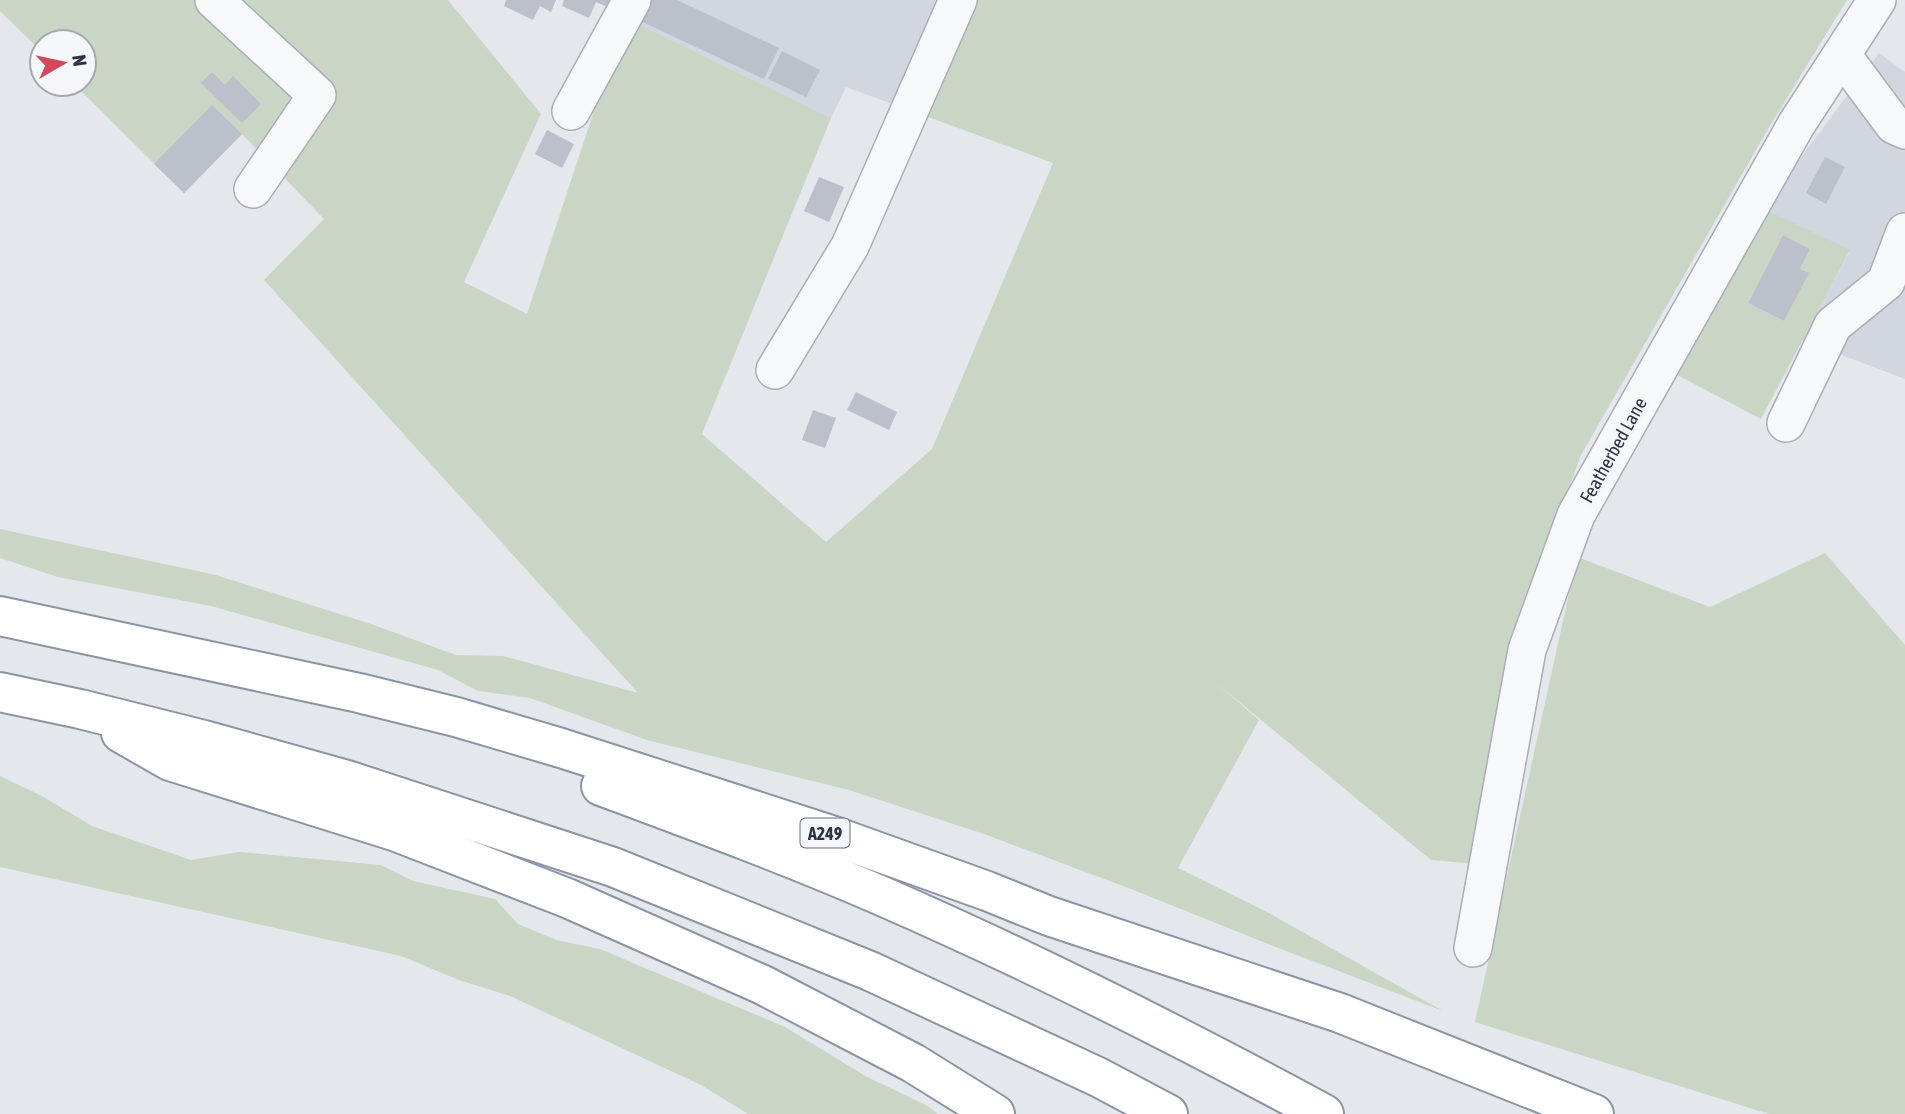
<svg xmlns="http://www.w3.org/2000/svg" width="1905" height="1114" font-family="'Asap Condensed',sans-serif">
<style>
.built{fill:#d2d6de}
.green{fill:#c9d6c5;fill-rule:evenodd}
.building{fill:#bbc0ca}
.lines{fill:none;stroke-linecap:round;stroke-linejoin:round}
.minor-casing{stroke:#a9aeb7;stroke-width:40}
.highway-casing{stroke:#8b94a3;stroke-width:42}
.minor{stroke:#f7f8fa;stroke-width:37}
.highway{stroke:#fff;stroke-width:38}
.labels{text-anchor:middle;dominant-baseline:central;stroke-width:7;stroke-linejoin:round;paint-order:stroke}
.shield{fill:#f4f6f9;stroke:#676e7b;stroke-width:2}
.shield-label{font-size:18px;font-weight:bold;fill:#2b3445}
.street-label{font-size:19px;fill:#2b3445;stroke:#f4f6f9}
</style>
<rect width="100%" height="100%" fill="#e4e7ec"/>
<!-- built -->
<g class="built">
<polygon points="634,0 972,0 920,114 846,87 831,118 625,17"/>
<polygon points="1879,53 1905,72 1905,379 1802,340 1850,251 1763,208"/>
</g>
<!-- green -->
<g class="green">
<polygon points="0,0 448,0 541,114 464,282 527,314 625,17 831,118 702,434 826,542 932,449 1053,163 920,114 972,0 1847,0 1768,129 1581,455 1514,640 1477,864 1431,860 1215,682 1259,720 1178,868 1267,912 1443,1011 1263,942 1131,889 984,834 849,790 647,740 530,698 478,691 438,670 211,606 58,577 0,558 0,529 216,575 371,624 456,655 503,656 638,693 264,280 324,219 242,134 184,193 74,84 84,84 84,42 42,42 42,52 0,11"/>
<path d="M1763,208L1850,250L1761,419L1664,368ZM1783,235L1810,249L1800,269L1808,273L1784,321L1748,303Z"/>
<polygon points="1825,553 1905,645 1905,1114 1769,1114 1475,1022 1577,557 1710,607"/>
<polygon points="0,776 40,795 92,826 191,860 239,852 381,865 413,881 495,899 518,924 556,940 600,949 785,1027 867,1077 926,1105 938,1114 748,1114 701,1085 510,996 459,980 401,956 0,867"/>
</g>
<!-- building -->
<g class="building">
<polygon points="506,0 556,0 551,12 540,6 533,20 504,6"/>
<polygon points="564,0 616,0 612,9 596,2 589,18 562,6"/>
<polygon points="642,0 677,0 779,48 764,79 634,18"/>
<polygon points="782,51 820,70 806,97 768,79"/>
<polygon points="212,72 225,85 233,76 261,104 242,123 201,83"/>
<polygon points="212,105 242,134 184,193 154,164"/>
<polygon points="547,130 574,144 562,168 535,154"/>
<polygon points="1825,157 1845,167 1826,204 1806,193"/>
<polygon points="819,177 844,187 829,222 804,211"/>
<polygon points="1783,235 1810,249 1800,269 1809,273 1784,321 1748,303"/>
<polygon points="856,392 897,412 889,430 847,410"/>
<polygon points="813,410 836,418 825,448 802,440"/>
</g>
<g class="lines">
<!-- minor casing -->
<g class="minor-casing">
<g id="minor">
<polyline points="214,0 317,95 253,189"/>
<polyline points="1842,55 1894,125 1905,130"/>
<polyline points="571,111 632,0"/>
<polyline points="775,370 850,246 958,0"/>
<polyline points="1786,423 1833,325 1886,282 1905,232"/>
<polyline points="1473,948 1527,650 1576,515 1796,125 1877,0"/>
</g>
</g>
<!-- highway casing -->
<g class="highway-casing">
<g id="highway">
<polyline points="0,616 359,693 456,717 561,748 831,835 987,891 1049,916 1340,1013 1594,1114"/>
<polyline points="0,692 80,709 204,740 347,780 613,867 870,971 1098,1077 1168,1114"/>
<polyline points="121,733 170,761 394,831 567,898 763,985 913,1063 995,1114"/>
<path d="M601,786C695,821 790,856 882,896C1033,962 1180,1036 1324,1114"/>
</g>
</g>
<!-- minor -->
<use href="#minor" class="minor"/>
<!-- highway -->
<use href="#highway" class="highway"/>
</g>
<g class="labels">
<!-- shield labels -->
<rect class="shield" x="800.5" y="818.5" width="49" height="29" rx="5"/>
<g class="shield-label">
<text x="825" y="833">A249</text>
</g>
<!-- street labels -->
<g class="street-label">
<text transform="translate(1613 450) rotate(-61)">Featherbed Lane</text>
</g>
</g>
<!-- north arrow -->
<g transform="translate(63 63) rotate(81)"><circle r="33" fill="#f4f6f9" stroke="#a4a8b1" stroke-width="2"/>
<path d="M0-5L12 26L0 18L-12 26Z" fill="#d1495b"/>
<text y="-10" font-size="19" font-weight="bold" text-anchor="middle" fill="#2b3445">N</text>
</g>
</svg>
